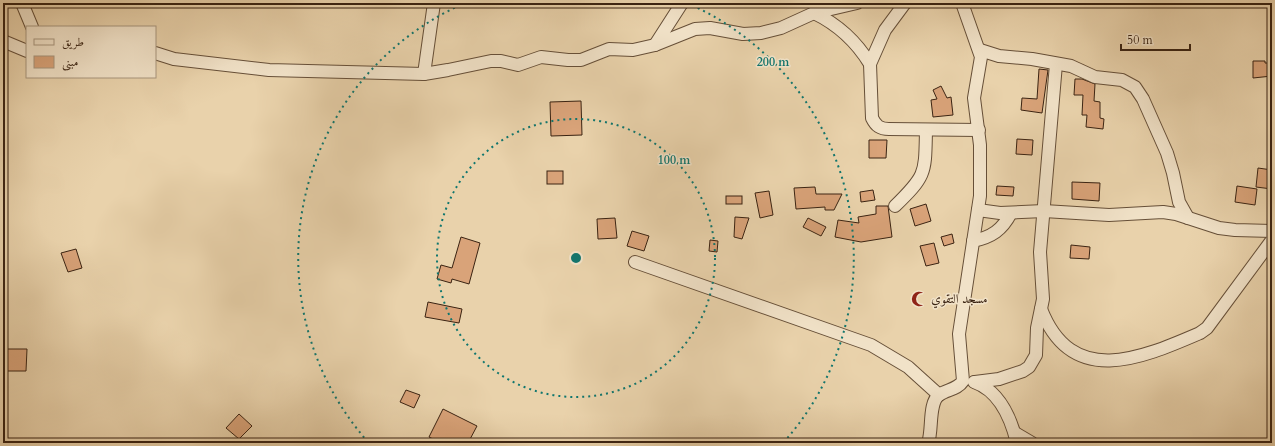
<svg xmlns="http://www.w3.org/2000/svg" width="1275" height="446" font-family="Cardo,Amiri,serif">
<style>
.building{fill:#d9a379;stroke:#3a2312}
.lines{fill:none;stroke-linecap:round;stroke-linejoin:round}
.minor-casing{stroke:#664f38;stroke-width:14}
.minor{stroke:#f1e2c8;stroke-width:12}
.ring{fill:none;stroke:#0f766e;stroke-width:2;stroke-dasharray:2 4}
.labels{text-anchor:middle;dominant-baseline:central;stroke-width:3;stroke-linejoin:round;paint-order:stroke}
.poi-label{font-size:13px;fill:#3a2312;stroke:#f1e2c8;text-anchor:start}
.centre{fill:#0f766e;stroke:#f1e2c8;stroke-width:2}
.ring-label{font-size:12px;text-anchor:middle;font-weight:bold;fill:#0f766e;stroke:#f1e2c8;stroke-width:3;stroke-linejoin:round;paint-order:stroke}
</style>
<rect width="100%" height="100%" fill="#e9d2ab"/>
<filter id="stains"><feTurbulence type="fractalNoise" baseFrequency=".005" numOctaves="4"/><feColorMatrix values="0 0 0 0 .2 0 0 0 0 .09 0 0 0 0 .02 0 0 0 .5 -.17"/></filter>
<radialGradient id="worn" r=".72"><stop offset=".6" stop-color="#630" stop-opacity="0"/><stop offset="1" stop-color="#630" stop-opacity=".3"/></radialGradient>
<!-- building -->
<g class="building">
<polygon points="1253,61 1265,61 1265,63 1272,63 1272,76 1253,78"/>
<polygon points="1039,69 1048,70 1042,113 1021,110 1022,98 1037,99"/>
<polygon points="1075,79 1082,79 1095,84 1094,101 1100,102 1100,118 1104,119 1103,129 1086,127 1087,115 1082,115 1083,95 1074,95"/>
<polygon points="941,86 947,98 951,97 953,115 933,117 931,100 937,99 933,90"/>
<polygon points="581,101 582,135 551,136 550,102"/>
<polygon points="1017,139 1033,140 1032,155 1016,154"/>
<polygon points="869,140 887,140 886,158 869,158"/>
<polygon points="1258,168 1272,170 1272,189 1256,187"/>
<rect x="547" y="171" width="16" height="13"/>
<polygon points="1072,182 1100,183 1099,201 1072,199"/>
<polygon points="997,186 1014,187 1013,196 996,195"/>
<polygon points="1237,186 1257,189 1255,205 1235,202"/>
<polygon points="815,187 816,194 842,194 834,210 825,210 825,207 796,209 794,188"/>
<polygon points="873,190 875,200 861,202 860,192"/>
<polygon points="769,191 773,215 760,218 755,193"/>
<rect x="726" y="196" width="16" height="8"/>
<polygon points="926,204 931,221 915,226 910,209"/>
<polygon points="876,206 888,206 892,237 861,242 835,237 838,220 859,223 858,217 876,214"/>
<polygon points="735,217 749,218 742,239 734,237"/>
<polygon points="615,218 617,238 598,239 597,219"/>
<polygon points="808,218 826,227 821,236 803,227"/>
<polygon points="632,231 649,236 644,251 627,246"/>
<polygon points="952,234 954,243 944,246 941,237"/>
<polygon points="461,237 480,243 469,284 452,279 451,283 437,279 441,265 452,268"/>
<polygon points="710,240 718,241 717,252 709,251"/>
<polygon points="934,243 939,263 926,266 920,246"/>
<polygon points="1071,245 1090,247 1089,259 1070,258"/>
<polygon points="76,249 82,268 68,272 61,253"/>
<polygon points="428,302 462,309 459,323 425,317"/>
<polygon points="3,349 27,349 26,371 3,371"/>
<polygon points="406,390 420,395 414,408 400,402"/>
<polygon points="443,409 477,426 468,443 441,443 429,437"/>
<polygon points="239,414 252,426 239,439 226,428"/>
</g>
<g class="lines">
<!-- minor casing -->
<g class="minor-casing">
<g id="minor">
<polyline points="22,3 32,27"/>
<path d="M905,3L885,30L870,64L872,118C876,126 880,129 889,129L979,130"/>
<path d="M814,13C839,25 856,41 870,64"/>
<polyline points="3,41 27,51"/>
<polyline points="655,45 682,3"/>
<polyline points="980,50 999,56 1032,59 1071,66 1095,77 1122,80 1135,87 1143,99 1167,153 1173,173 1179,202 1188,218"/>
<polyline points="155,53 174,59 269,70 424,74 448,70 491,61 501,61 518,65 541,57 568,60 581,60 609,49 633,50 655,45 695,29 710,28 743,34 761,33 781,28 814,13 857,3"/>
<polyline points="424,74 434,3"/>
<path d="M895,206C927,175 925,173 926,130"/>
<polyline points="978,210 1000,213 1044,211 1109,215 1163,212 1176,214 1219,228 1235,230 1272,231"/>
<path d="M973,241C992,237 1002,230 1011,213"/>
<polyline points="635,262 871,345 908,367 939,395"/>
<path d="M1041,309C1072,389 1142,358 1200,333L1207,328L1272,240"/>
<path d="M974,382C1000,391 1011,418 1017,443"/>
<polyline points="975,382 999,379 1023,371 1029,367 1036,355 1037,328 1043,299 1040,252 1056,64"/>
<polyline points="1015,433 1032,443"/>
<path d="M928,443C933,430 928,403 939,395C947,389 957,390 963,381L959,334L980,196V145L974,98L981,57L962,3"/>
</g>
</g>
<!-- minor -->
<use href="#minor" class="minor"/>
</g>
<!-- distance rings -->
<g class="ring">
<circle cx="576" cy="258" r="139"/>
<path d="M368 442A278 278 0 0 1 465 3M687 3A278 278 0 0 1 784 442"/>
</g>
<!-- icons -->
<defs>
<g id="mosque-bare" transform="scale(1.2)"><path d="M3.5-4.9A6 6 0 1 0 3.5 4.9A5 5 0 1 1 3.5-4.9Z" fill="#8f2418" stroke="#f1e2c8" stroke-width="2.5" paint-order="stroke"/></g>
</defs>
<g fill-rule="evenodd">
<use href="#mosque-bare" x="919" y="299"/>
</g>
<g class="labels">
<!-- poi labels -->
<g class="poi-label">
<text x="931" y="299">مسجد التقوي</text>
</g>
</g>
<circle cx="576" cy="258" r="6" class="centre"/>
<g class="ring-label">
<text x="773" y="66">200 m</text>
<text x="674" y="164">100 m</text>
</g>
<!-- margin -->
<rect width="1275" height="446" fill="none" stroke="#e9d2ab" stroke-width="16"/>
<rect x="4" y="4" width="1267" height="438" fill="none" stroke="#3a2312" stroke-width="2"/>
<rect x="8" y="8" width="1259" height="430" fill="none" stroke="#3a2312"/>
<!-- legend -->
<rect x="26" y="26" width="130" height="52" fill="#f1e2c8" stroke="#a8967f"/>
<rect x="34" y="39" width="20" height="6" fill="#f1e2c8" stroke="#a8967f"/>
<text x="62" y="46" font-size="12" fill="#3a2312">طريق</text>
<rect x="34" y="56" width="20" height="12" fill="#d9a379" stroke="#a8967f"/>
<text x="62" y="66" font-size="12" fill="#3a2312">مبنى</text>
<!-- scale -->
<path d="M1121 44v6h69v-6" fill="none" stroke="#3a2312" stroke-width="2"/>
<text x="1127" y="44" font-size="12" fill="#3a2312" stroke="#f1e2c8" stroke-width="3" paint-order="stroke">50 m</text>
<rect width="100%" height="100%" filter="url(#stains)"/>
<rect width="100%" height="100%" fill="url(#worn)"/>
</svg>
